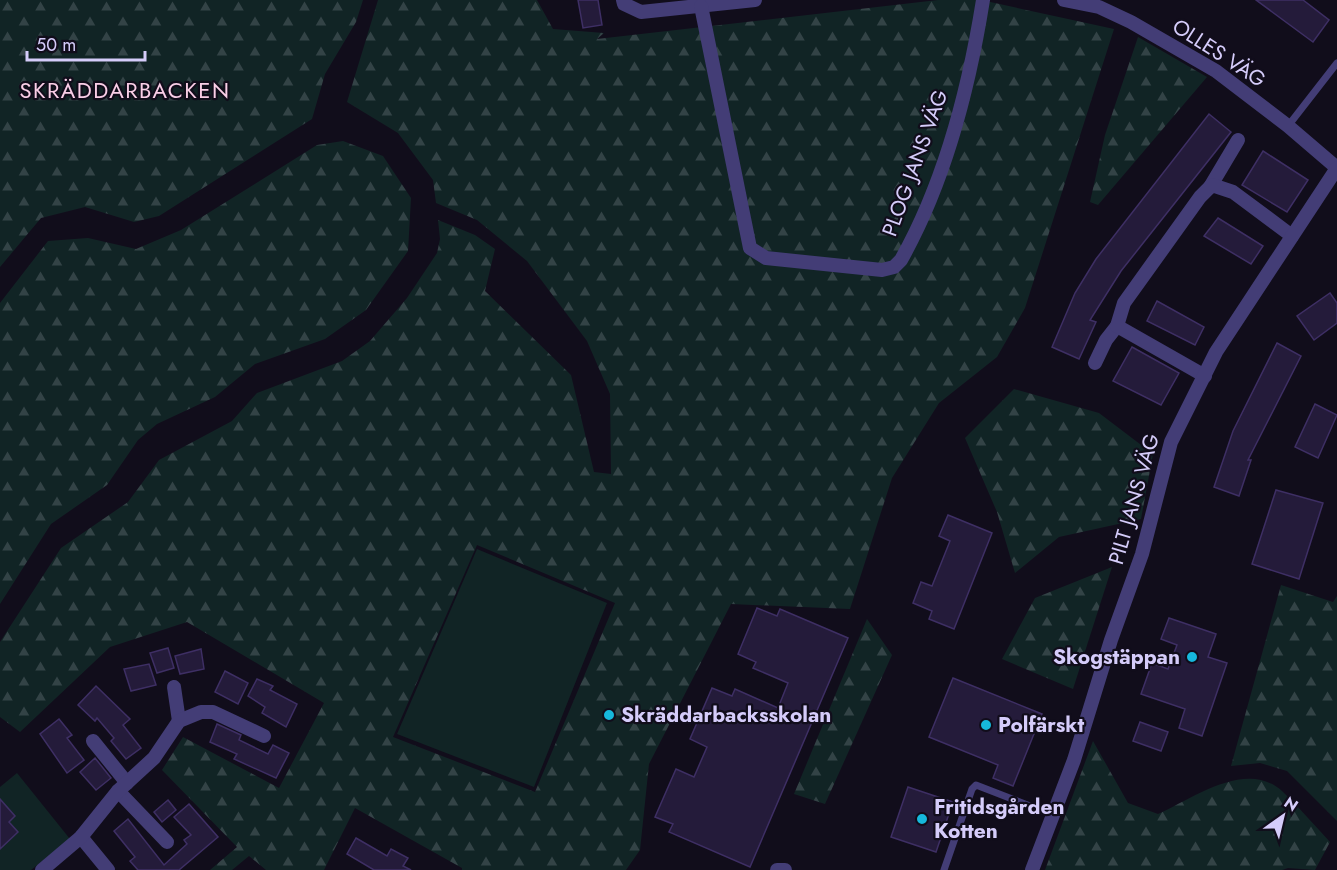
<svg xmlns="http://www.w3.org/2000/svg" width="1337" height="870" font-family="Jost,sans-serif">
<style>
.forest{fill:url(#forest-firs);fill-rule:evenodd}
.park{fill:#112425}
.building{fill:#241b3a;stroke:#3e2f64;stroke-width:1.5}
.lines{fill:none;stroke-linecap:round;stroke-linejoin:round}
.lane{stroke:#433d76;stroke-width:7}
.street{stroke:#433d76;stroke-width:14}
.poi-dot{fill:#16b8dc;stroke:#110d1b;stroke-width:2}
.labels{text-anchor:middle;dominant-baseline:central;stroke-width:4.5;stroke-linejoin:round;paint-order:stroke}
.street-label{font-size:21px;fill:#d5ccfa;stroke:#110d1b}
.poi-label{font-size:21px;font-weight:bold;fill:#d5ccfa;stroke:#110d1b;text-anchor:start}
.neighbourhood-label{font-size:22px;letter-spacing:1.5px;fill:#facee7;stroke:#110d1b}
</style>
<defs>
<pattern id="forest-firs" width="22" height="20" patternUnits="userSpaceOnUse" patternTransform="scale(1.5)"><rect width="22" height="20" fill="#112425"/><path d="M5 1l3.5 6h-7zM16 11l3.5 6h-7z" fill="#334346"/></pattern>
</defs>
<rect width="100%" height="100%" fill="#110d1b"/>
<!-- forest -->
<g class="forest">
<polygon points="0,0 363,0 356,22 325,74 312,119 159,216 134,222 85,207 41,218 0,267"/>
<path d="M378,0H537L553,29L604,33L597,39L938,0H981L1114,29L1025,308L997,357L939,403L892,478L850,609L731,604L649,764L640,850L626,870H462V868L355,808L324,870H266L249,856L232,870H210L237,847L162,770L183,737L279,788L324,703L187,622L110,647L20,732L0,717V642L61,548L128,502L159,460L232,421L257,393L342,361L370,341L407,298L437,253L440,239L438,220L475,235L495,249L485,291L571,375L594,472L611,474L610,394L587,341L527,261L477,220L436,203L433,180L398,133L347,102ZM477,545L615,603L535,792L393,737Z"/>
<polygon points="1138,37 1207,77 1098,205 1090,202 1105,135"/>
<polygon points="343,141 383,156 411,198 408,251 366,310 325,339 255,364 215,397 157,424 138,440 107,485 51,524 0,604 0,303 48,241 88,238 136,249 181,230 317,145"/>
<polygon points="1014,389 1099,413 1153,454 1141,519 1059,537 1015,573 997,512 965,438"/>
<polygon points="1112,567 1073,689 1002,659 1035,598"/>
<polygon points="1281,585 1333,602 1337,596 1337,821 1287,771 1260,763 1231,766"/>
<polygon points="867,619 892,655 825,804 794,794"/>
<path d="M1093,741L1128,803L1158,814C1194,798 1246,759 1282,791C1299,807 1314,825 1330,842L1315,870L1288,868L1282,870H1045Z"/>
</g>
<!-- park -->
<g class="park">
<polygon points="477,549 607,603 534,787 397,734"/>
<polygon points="17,773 70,839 31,870 0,870 0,787"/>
</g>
<!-- building -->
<g class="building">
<polygon points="578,0 598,0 602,25 583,28"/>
<polygon points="1256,0 1303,0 1329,20 1313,42"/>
<polygon points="1209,114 1231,132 1121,271 1090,320 1096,322 1079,359 1052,347 1075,293 1096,259"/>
<polygon points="1263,151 1308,180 1287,212 1242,185"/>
<polygon points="1218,218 1263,246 1251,264 1204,236"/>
<polygon points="1330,293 1337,303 1337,323 1314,340 1297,316"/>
<polygon points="1157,301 1204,327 1195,345 1147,321"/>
<polygon points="1277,343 1301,356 1248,460 1251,460 1239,496 1214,487 1233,431"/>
<polygon points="1132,347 1179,373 1161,405 1113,381"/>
<polygon points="1315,404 1337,415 1318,458 1295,447"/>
<polygon points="1276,490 1323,503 1299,579 1252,564"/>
<polygon points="948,515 992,533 954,629 929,619 932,611 913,603 921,582 932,586 950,541 939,536"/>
<polygon points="757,608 777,616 780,609 848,638 750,867 669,832 673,824 655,817 676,769 694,777 707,747 690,739 712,688 732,696 735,689 778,708 788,683 753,668 756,662 738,654"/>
<polygon points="1169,618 1216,634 1208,657 1227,663 1202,736 1179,728 1185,709 1141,694 1152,663 1168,669 1177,645 1161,639"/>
<polygon points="168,648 174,668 157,673 150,653"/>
<polygon points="201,649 204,669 180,674 175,656"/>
<polygon points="149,664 156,685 131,691 124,669"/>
<polygon points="225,671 248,683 238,704 215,692"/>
<polygon points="953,678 1042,714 1013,786 993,778 998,765 929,737"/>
<polygon points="257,679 273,686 270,690 297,704 286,727 262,713 265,707 248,696"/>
<polygon points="96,686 130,719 123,725 141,748 126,759 111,741 114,738 97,718 95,721 78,705"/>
<polygon points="59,719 72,735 67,738 84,760 67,773 40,734"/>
<polygon points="1140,722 1168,732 1161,751 1133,741"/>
<polygon points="217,724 241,735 239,740 268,754 273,745 289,753 276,778 234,759 237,754 210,742"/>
<polygon points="95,758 111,778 96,790 80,772"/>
<polygon points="908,787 953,802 936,852 891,837"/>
<polygon points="0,799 15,816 9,822 18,832 0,849"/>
<polygon points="168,800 176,810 162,822 154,812"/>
<polygon points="189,804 218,837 179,870 138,870 130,861 135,857 114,831 128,819 164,865 187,844 184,840 191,835 174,817"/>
<polygon points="356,838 387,856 391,849 408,858 403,866 411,870 374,870 347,854"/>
</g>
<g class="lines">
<!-- lane -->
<g class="lane">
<polyline points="1288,126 1337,63"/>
<polyline points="944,870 972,789 976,785 1053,815"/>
</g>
<!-- street -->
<g class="street">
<polyline points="623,0 624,4 641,12 755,0"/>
<polyline points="1064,0 1099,7 1131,22 1216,71 1288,126 1337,168"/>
<path d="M701,6L750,248L766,258L882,270L894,267L901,260C945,182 969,88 983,0"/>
<polyline points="1210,187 1238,140"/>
<polyline points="1095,363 1106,340 1117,326"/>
<polyline points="1205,376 1117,326 1124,303 1200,197 1212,185 1233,192 1292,236"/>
<polyline points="174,687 179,721"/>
<polyline points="93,741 127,783"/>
<polyline points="118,791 167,842"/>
<polyline points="81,837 108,870"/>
<polyline points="42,870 81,837 118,791 154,758 179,721 201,712 213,712 264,736"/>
<polyline points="777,870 785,870"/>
<polyline points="1032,870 1074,760 1111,640 1142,554 1171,442 1216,352 1337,168"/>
</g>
</g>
<!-- markers -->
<g class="poi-dot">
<circle cx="1192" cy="657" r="6"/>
<circle cx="609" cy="715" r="6"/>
<circle cx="986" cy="725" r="6"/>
<circle cx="922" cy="819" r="6"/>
</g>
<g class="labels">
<!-- street labels -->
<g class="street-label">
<text transform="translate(1219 53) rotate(33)">OLLES VÄG</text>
<text transform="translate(915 163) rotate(-70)">PLOG JANS VÄG</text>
<text transform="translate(1134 499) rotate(-74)">PILT JANS VÄG</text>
</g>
<!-- poi labels -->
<g class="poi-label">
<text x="1180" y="657" text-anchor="end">Skogstäppan</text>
<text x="621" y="715">Skräddarbacksskolan</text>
<text x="998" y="725">Polfärskt</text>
<text x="934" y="807">Fritidsgården<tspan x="934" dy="24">Kotten</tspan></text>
</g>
<!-- neighbourhood labels -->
<g class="neighbourhood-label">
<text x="125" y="90">SKRÄDDARBACKEN</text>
</g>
</g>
<!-- north arrow -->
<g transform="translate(1283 816) rotate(34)" stroke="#110d1b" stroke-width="4.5" paint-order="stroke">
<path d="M0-4.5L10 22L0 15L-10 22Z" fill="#d5ccfa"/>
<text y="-9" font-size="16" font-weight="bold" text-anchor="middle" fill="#d5ccfa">N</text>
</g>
<!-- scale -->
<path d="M27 51v9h118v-9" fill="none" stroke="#d5ccfa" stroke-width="3"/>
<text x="36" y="51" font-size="18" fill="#d5ccfa" stroke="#110d1b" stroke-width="4.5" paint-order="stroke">50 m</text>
</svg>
